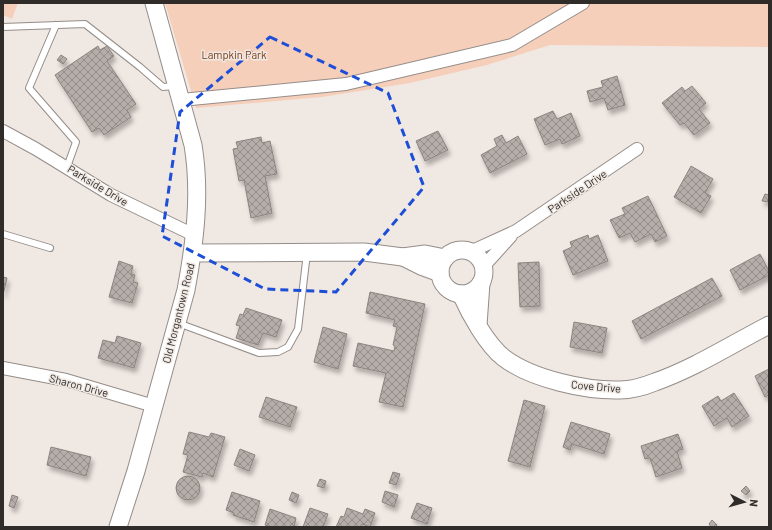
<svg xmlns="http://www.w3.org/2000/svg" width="772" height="530" font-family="Barlow,sans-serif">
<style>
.park{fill:#f6cfbb}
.building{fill:url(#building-cross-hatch);stroke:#8b837f;filter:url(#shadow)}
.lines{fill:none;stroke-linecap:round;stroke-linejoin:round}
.lane-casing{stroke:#958d89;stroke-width:8}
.street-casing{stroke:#958d89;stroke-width:14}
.secondary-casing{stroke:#958d89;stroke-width:19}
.lane{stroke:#fff;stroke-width:6}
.street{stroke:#fff;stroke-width:12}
.secondary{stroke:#fff;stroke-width:17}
.marked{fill:none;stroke:#1d4ed8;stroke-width:3;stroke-dasharray:8 5;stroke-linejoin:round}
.labels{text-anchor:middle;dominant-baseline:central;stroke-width:3;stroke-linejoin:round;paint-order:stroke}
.park-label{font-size:11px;fill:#753813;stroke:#f0e8e3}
.street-label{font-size:11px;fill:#2f2c2a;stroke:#f0e8e3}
</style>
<defs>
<pattern id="building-cross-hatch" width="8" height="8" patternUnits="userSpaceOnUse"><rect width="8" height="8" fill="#b5ada9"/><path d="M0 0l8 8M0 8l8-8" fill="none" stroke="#948d8a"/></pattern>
<filter id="shadow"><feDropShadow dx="2.5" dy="4.5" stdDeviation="2" flood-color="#0004"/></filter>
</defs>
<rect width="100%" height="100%" fill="#f0e8e3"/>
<!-- park -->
<g class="park">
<polygon points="3,3 18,3 12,19 3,15"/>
<polygon points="165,3 769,3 769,47 550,45 487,65 410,83 322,97 196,108"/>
</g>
<!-- building -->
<g class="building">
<polygon points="98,46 100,50 107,46 114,56 107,61 136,104 127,110 131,117 104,135 99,128 92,132 55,75"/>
<polygon points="61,55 67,59 63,64 57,60"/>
<polygon points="617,76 625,105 608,110 604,98 590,102 587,91 603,87 601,81"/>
<polygon points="692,86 706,103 699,109 710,123 694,135 684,123 680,125 662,103 682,87 685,91"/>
<polygon points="553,111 557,119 571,113 580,136 562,144 560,139 545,145 534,119"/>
<polygon points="438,131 448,150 425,161 416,141"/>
<polygon points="502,135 506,143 518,136 527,154 490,173 481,155 497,146 494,139"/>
<polygon points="261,137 262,143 270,141 277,174 265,176 272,213 251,218 244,180 239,181 233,149 238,148 236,142"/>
<polygon points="691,166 713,179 705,193 711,196 701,213 674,197"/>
<polygon points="765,194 769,195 769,202 762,201"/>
<polygon points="648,196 667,236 655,242 651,234 635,242 630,233 619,238 610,220 625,214 622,208"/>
<polygon points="588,235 589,239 598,235 608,261 573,275 563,251 572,247 570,242"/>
<polygon points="760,254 769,271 769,275 740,290 730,270"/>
<polygon points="119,261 133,266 131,274 135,275 133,282 138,283 132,303 109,297"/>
<polygon points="539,262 540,306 520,307 518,263"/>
<polygon points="3,277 7,278 3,295"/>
<polygon points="712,278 722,296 641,339 632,321"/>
<polygon points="370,292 425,304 403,407 379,402 386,373 353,366 358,343 394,351 395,346 393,345 397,327 393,326 395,320 366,313"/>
<polygon points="246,308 282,320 276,337 263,333 258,345 236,338 240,326 236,325 240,314 243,315"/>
<polygon points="574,322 607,328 602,353 570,347"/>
<polygon points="323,327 347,334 338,369 314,362"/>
<polygon points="117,336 141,343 134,368 98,358 103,340 115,343"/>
<polygon points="769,369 769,395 765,397 755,376"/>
<polygon points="734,393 749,416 732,427 727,418 714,426 702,406 718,396 721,401"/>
<polygon points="266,397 297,407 290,427 259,417"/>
<polygon points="524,400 545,406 530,467 508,461"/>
<polygon points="571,422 610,434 604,454 572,444 570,450 563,447"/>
<polygon points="189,432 209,437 211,433 225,437 213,477 203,473 202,477 183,472 188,455 183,454"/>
<polygon points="678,434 683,449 677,451 682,468 656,477 650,458 645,459 641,446"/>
<polygon points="51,447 91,457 86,476 47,465"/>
<polygon points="240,449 255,455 249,471 234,465"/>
<polygon points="393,472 400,474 396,485 389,483"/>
<circle cx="188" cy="488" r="12"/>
<polygon points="320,479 326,481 324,488 317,486"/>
<polygon points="746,486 750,491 746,495 741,491"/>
<polygon points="385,491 398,495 394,507 382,502"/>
<polygon points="232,492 260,501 254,522 233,515 234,513 226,510"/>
<polygon points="292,492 299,495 296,503 289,500"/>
<polygon points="12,495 18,497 14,508 9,506"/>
<polygon points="417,503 432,508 427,524 411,518"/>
<polygon points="310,508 328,514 323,527 303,527"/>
<polygon points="347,508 363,514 365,509 375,513 370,527 362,524 360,527 336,527 341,516 344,517"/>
<polygon points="270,509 296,518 294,527 271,527 265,525"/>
<polygon points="712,520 717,525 715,527 711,527 709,524"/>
</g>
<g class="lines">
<!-- lane casing -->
<g class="lane-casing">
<g id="lane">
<polyline points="56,25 29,88 76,142 67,167"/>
<polyline points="3,27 85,24 140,67 163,87 175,86"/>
<polyline points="3,234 50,248"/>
<polyline points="178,323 259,353 278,352 288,347 298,329 307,253"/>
</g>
</g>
<!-- street casing -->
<g class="street-casing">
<g id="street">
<polyline points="181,100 346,84 512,45 583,3"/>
<polyline points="3,131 36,149 111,195 194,235"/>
<polyline points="470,252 516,231 637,149"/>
<polyline points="483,267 511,236"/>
<polyline points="3,368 66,380 154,406"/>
</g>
</g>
<!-- secondary casing -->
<g class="secondary-casing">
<g id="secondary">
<circle cx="462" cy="272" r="22"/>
<polyline points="193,253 364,252 403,257 425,254 445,258"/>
<polyline points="403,257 421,266 440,273"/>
<path d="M461,294C470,314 487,345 504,358C532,379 586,391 620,390C631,390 645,386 655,382C695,368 732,344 769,325"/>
<polyline points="478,325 481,283"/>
<path d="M118,527L136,471L186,290C195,242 201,193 193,145L154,3"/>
</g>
</g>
<!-- lane -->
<use href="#lane" class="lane"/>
<!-- street -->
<use href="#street" class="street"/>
<!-- secondary -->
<use href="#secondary" class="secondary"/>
</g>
<!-- marked area -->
<path class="marked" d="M270,37L388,93L424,187L336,292L265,289L162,236L180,112Z"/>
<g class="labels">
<!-- park labels -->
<g class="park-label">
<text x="234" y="54">Lampkin Park</text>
</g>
<!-- street labels -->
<g class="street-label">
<text transform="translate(98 185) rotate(31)">Parkside Drive</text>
<text transform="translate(577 191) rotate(-34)">Parkside Drive</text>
<text transform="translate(178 313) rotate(-76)">Old Morgantown Road</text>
<text transform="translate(79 385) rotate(15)">Sharon Drive</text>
<text transform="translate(596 386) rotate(5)">Cove Drive</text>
</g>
</g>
<!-- border -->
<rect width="772" height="530" fill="none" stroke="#2f2c2a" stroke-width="8"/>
<!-- north arrow -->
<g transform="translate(744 502) rotate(96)" stroke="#f0e8e3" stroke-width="3" paint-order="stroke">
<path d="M0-3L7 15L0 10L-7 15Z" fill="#2f2c2a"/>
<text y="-6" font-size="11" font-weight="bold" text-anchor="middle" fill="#2f2c2a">N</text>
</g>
</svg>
